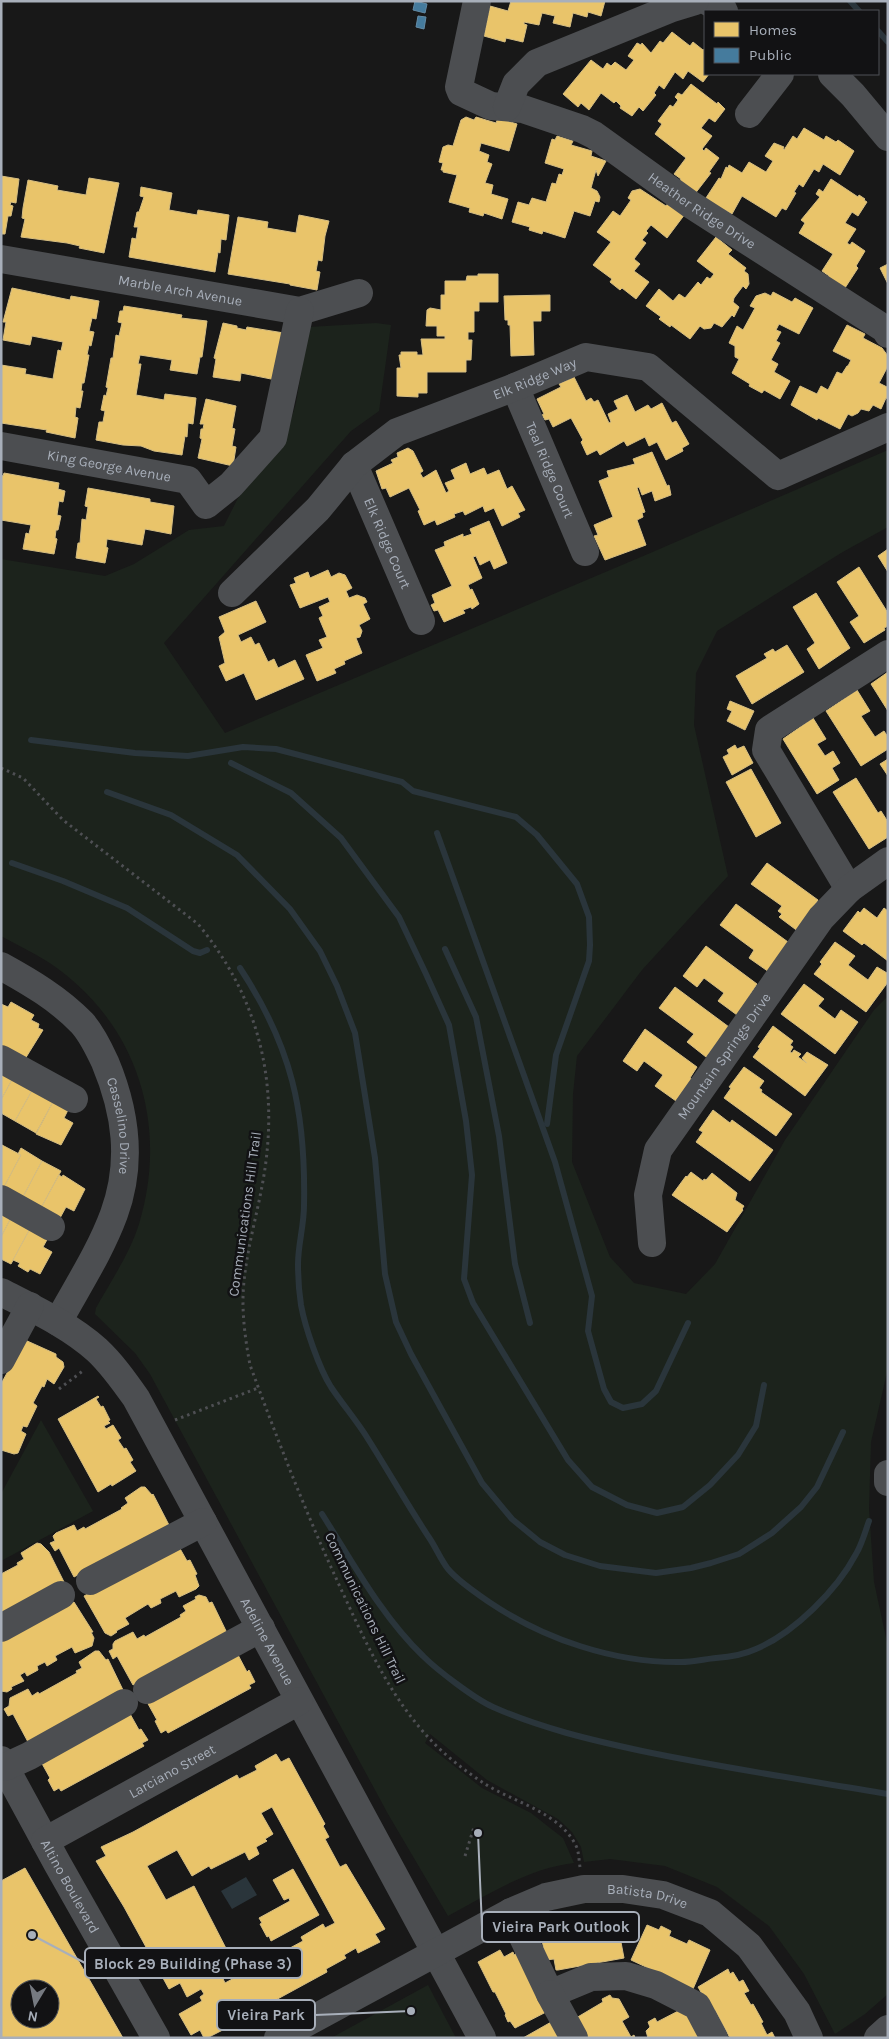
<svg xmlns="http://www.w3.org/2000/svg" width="889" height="2039" font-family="Karla,sans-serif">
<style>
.green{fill:#1c231c}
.water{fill:#2a353b}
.homes{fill:#e9c46a;stroke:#d6be82;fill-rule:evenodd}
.public{fill:#457b9d;stroke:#638ba6}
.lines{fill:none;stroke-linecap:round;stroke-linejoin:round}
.stream{stroke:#2a353b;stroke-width:6}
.path{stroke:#4e4f53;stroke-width:3;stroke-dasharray:2.5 4;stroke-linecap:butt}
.minor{stroke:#4c4e51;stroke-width:28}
.labels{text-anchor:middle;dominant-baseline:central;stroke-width:5;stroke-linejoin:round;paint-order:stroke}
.street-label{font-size:14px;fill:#a8afba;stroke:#121214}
.leader{fill:none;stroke:#a8afba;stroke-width:2}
.callout-dot{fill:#a8afba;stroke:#121214;stroke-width:2}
.callout{fill:#121214;stroke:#a8afba;stroke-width:2}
.callout-label{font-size:15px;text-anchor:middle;font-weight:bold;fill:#a8afba}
</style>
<rect width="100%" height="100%" fill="#181818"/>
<!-- green -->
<g class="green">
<path d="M376,323L391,325L379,411L351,431L164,643L225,733L648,554L888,450V527L841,553L717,631L696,673L694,725L728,876L642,970L577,1056L573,1094L572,1162L610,1257L634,1283L686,1294L715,1264L785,1140L874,1010L888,996V1368L871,1442L869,1509L874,1582L888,1647V1994L865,2014L835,2034L804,1974L769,1926L717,1887L665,1866L610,1859L584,1862L581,1847L572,1832L558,1819L487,1780L430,1734L425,1743L482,1788L531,1813L550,1828L563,1838L574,1863C529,1868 487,1895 448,1916L388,1814L150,1374L135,1353L95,1314L96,1308C111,1281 130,1253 139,1224C167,1132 142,1036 66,975C47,959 23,948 1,936V559L105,576L134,564L189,530L224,526L238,498L283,447L296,403L309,327Z"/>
<polygon points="41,1420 93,1511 1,1561 1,1494"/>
<polygon points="428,1985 456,2038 331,2038"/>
</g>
<!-- water -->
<polygon class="water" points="246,1877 257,1895 232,1909 221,1891"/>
<!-- homes -->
<g class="homes">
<polygon points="511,1 605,1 601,16 588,12 587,17 573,13 570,27 553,23 555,16 542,13 539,25 524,22 524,24 527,25 523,42 506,38 505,42 484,36 490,6 508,11"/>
<polygon points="672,32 690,46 693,42 703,50 705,49 705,74 709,74 703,82 688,71 683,79 675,72 664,89 659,85 654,93 656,95 643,111 639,107 632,116 620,108 621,106 616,101 614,103 601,93 589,110 581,103 578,107 563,94 591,60 603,69 607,63 611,66 615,62 626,70 634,60 628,56 637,43 641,45 642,43 651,53 660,41 663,43"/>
<polygon points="691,84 717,104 718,102 725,109 715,122 709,118 701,128 712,136 702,149 704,151 706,148 719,158 709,172 711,173 694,195 678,184 681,179 674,174 686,158 655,134 662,124 658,121 670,105 673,107 678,100 675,97 678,93 682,95"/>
<polygon points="466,117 474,120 476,117 496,123 498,118 517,124 509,151 481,143 479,151 489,155 487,162 492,164 485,183 493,185 491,194 508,199 502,219 484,213 483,216 469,212 470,208 449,202 457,175 443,172 443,170 441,170 443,163 439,162 443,147 448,145 453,146 461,120"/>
<polygon points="804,128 824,140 826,136 836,142 838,140 854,151 840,175 823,164 819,172 814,169 803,187 799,184 794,192 796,193 786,210 782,208 776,217 742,196 732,214 723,209 721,212 704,201 719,178 721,179 726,167 728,168 729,165 742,173 749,162 766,172 773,161 765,156 774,143 784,147 783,149 784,150 793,136 797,139"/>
<polygon points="557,136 573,141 571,145 592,151 591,156 606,161 598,176 596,170 591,188 597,191 600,197 599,202 595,201 590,216 574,211 565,238 543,231 542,234 529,230 530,227 512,222 518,202 529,205 532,198 546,202 552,183 556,184 559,174 562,175 564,169 545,163 552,139 555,140"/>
<polygon points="1,176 19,179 16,203 11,202 10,205 13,206 11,216 8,216 5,234 1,234"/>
<polygon points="89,178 119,183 104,253 79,248 80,246 67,243 21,237 25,219 22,218 23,208 28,180 58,186 57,190 86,195"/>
<polygon points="831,179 858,197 859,195 865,199 864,200 867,202 858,216 852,212 845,223 856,229 847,243 850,245 852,242 865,251 856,266 858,268 843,291 826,280 829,276 822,271 833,254 799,233 805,223 801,220 820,197 816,194 819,189 823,192"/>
<polygon points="141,187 172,193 169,210 197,215 198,210 229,215 226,240 221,239 220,253 218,252 215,272 129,257 132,238 136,239 138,227 134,227 137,212 139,212 144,197 140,196"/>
<polygon points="640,189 666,206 669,202 685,214 667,238 651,225 646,231 648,233 642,240 646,243 634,259 640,264 634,271 649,282 636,299 622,288 620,290 610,282 612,279 593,265 611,242 597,232 613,211 620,216 631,200 628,198 632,191"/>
<polygon points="299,215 329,221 325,236 322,261 318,260 316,271 320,272 317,290 290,285 290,284 228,274 238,217 268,222 267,228 296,233"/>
<polygon points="716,237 732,250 728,254 746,268 744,271 748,274 749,284 746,289 743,286 734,298 733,302 739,307 734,317 732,315 722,327 714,323 711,328 704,329 700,326 690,339 671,325 670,327 659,319 661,317 646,306 659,289 673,301 679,294 685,298 698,282 701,285 707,277 710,279 714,274 697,261"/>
<polygon points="888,264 888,284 880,268"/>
<polygon points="478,274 498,274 498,302 479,302 479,311 474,311 474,332 468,332 468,340 472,340 471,360 466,360 466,372 427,372 427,393 418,393 418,397 397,396 397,368 401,368 399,355 401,355 401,352 417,352 417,355 423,355 421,339 445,339 445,336 437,336 437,326 426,326 427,310 430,308 441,310 441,295 445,295 445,281 466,281 467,276 478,276"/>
<polygon points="12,288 70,300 71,296 99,301 96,319 92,318 89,331 94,332 91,346 89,345 87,355 89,355 84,383 82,383 81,391 83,391 80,408 76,407 75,417 78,418 75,438 46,432 47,430 1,423 1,365 26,369 25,374 53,379 58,350 61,351 63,342 32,336 30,345 3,340 6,322 3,322"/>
<polygon points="773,292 792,302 795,298 813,308 799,334 779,324 776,330 781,332 776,341 780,343 771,360 778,364 774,372 790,381 780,399 764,390 762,393 749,386 750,384 732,373 739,359 735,357 735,346 729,343 737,326 743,330 755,308 750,306 756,296 765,293 771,296"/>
<polygon points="550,295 550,311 541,311 541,321 533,321 534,355 511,356 510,325 508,325 508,320 505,320 504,296"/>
<polygon points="124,306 182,315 181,318 207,321 202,357 200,357 197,374 170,370 172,360 140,355 138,364 141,364 136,395 164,400 165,394 196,398 193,424 188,423 187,437 185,436 182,455 154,451 141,446 123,445 96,440 99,422 103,422 105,411 101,410 104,395 106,396 108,388 106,387 111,358 113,358 116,335 119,336 122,323 118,322 120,311 123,311"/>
<polygon points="223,323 237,326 237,328 246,330 247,327 284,333 276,380 241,373 240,381 213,377 216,359 214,358"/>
<polygon points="847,325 865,334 863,338 882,348 888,356 888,366 879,383 887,387 888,399 886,398 881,409 873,405 869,411 861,409 858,413 852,416 848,414 840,429 818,418 817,420 791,405 800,386 817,394 821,386 828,390 837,372 842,374 847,366 848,366 851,360 833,351"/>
<polygon points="574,377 586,401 591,398 594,402 598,400 609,423 611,422 608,414 618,409 614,401 627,395 635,412 648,405 651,409 662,403 672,423 676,421 689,444 682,448 683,451 666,460 657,442 649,446 645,437 627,446 624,441 600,455 597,450 587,455 581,442 583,440 571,418 553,427 549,419 545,420 542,415 544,414 537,399 561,387 559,384"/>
<polygon points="206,399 236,406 232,428 235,429 232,446 236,447 233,466 198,458 202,439 200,438 201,429 203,429 204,424 200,424"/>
<polygon points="408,448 413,451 423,471 420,473 423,478 436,470 446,493 449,491 445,483 455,479 451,470 466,463 470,474 484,468 487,475 499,470 507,489 512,486 525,510 518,513 520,517 502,526 494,508 485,512 483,506 465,515 463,511 454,514 455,517 437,525 435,520 424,525 418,511 420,510 409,488 390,497 386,488 382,489 376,471 393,463 391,460 398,457 397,453"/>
<polygon points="652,452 667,486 669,485 671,495 655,501 652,491 642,495 639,487 637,488 645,512 642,513 643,517 637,520 646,545 605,560 594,536 598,535 594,525 613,517 599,481 609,477 607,471 635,464 633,459"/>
<polygon points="4,473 59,483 58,489 65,491 63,502 59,501 57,515 61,516 58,530 56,530 55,538 57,539 54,554 23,549 26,533 29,534 31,525 1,520 1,475 3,476"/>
<polygon points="88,488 150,499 150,502 174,506 171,534 145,529 142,545 107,539 106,547 108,548 105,563 76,558 78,543 80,543 82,519 86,520 88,507 85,506"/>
<polygon points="489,521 507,563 494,569 490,560 480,565 476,556 473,557 482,578 468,585 470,590 472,589 479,604 472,609 471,607 463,610 465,613 444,622 438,610 434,611 431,605 435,603 432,595 452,586 435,550 445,546 444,542 463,534 463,537 472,534 470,529"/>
<polygon points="888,549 888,572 878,556"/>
<polygon points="859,567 888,613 888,626 884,628 885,630 864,643 850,622 859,616 837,582"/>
<polygon points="328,570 331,577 339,573 345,575 352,588 346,591 349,598 357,595 365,598 367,602 363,604 370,619 359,625 362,631 360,637 356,638 362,653 344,661 345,664 334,669 336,673 317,681 306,655 323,648 319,640 327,637 319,618 323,616 319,607 330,602 328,597 300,608 290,585 296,583 294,578 308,572 310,578"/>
<polygon points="816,593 850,648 819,669 807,649 815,643 793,607"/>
<polygon points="256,601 266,622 238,635 241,642 251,637 255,645 259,643 268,662 274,659 278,668 295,660 304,679 256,700 244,673 226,681 219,666 225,663 219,637 225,632 219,617"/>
<polygon points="787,645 804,672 752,704 736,676 767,658 764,654 773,649 775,652"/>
<polygon points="888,672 888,711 871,684"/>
<polygon points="857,690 870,711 861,716 875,737 884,731 888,737 888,749 861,766 826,711"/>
<polygon points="730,701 754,711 745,730 727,721 732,711 727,709"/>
<polygon points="813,718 826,739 817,744 825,756 833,751 840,763 832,768 839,780 817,794 783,739"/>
<polygon points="735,745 737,749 744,746 753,763 732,775 723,757 729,754 727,750"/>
<polygon points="888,759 888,776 880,764"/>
<polygon points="751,769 781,823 756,837 726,782"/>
<polygon points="856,778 878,813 881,811 888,822 888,837 869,849 833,792"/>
<polygon points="767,863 818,900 799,932 779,917 782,914 778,911 782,906 751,884"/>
<polygon points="736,904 788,942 769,972 749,958 754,950 720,925"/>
<polygon points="864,908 877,918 884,908 888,911 888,961 864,943 862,945 843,931 858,911 860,913"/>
<polygon points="835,942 855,956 848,965 868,980 877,967 887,973 888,982 866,1012 814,974 822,964 820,962"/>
<polygon points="706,946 757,984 737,1015 718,1001 724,993 704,978 697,987 683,976"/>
<polygon points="804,984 824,999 818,1006 835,1019 841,1010 858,1022 835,1054 781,1014"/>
<polygon points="675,987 729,1027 706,1057 687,1042 694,1034 659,1008"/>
<polygon points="11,1002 34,1015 31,1020 39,1024 38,1028 43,1030 25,1059 1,1046 1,1004 8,1007"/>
<polygon points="773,1026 793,1041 790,1045 793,1047 790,1052 792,1053 794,1050 801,1054 798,1057 807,1063 802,1058 807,1052 828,1065 805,1096 753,1057 760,1048 758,1047"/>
<polygon points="645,1029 697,1067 690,1078 692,1079 676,1101 655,1086 663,1075 644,1061 637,1071 623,1061"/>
<polygon points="744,1067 764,1081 759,1088 762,1090 761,1092 792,1114 776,1136 724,1098 731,1088 729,1087"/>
<polygon points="1,1071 14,1076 1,1100"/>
<polygon points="13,1078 34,1087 15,1121 1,1113 1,1100"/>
<polygon points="34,1087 54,1100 36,1133 15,1121"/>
<polygon points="54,1100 69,1108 64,1118 73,1123 61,1145 36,1134"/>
<polygon points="713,1110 730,1123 732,1120 773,1150 750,1181 696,1142 703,1132 699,1130"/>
<polygon points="2,1145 21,1155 4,1187 1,1186"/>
<polygon points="21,1148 42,1161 23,1197 4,1187 21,1155 18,1154"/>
<polygon points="42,1161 61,1171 41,1208 23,1197"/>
<polygon points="691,1172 703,1181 704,1179 706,1180 712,1173 737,1193 735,1200 744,1206 742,1209 743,1210 727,1232 672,1195 686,1176 687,1177"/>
<polygon points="59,1175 62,1177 63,1175 85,1189 74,1211 66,1207 60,1218 41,1208"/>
<polygon points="1,1210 12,1216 1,1237"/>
<polygon points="12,1216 31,1227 11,1264 1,1259 1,1237"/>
<polygon points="31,1227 49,1236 43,1247 52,1252 40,1274 30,1269 28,1272 18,1266 20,1263 13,1260"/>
<polygon points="25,1340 56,1354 56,1357 63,1362 64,1367 54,1384 47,1379 44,1387 42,1386 33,1403 37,1406 27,1427 23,1426 21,1431 26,1434 18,1453 14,1454 1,1450 1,1384"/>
<polygon points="98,1396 99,1397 96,1399 101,1407 103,1406 110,1420 108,1421 110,1423 104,1426 106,1429 113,1425 121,1438 118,1440 124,1449 126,1448 133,1460 130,1462 136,1471 112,1486 111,1484 98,1492 58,1419"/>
<polygon points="141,1487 145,1487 152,1495 153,1494 169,1525 74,1577 59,1548 55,1551 50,1543 55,1541 53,1536 56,1533 74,1525 77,1531 84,1527 85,1529 122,1509 121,1508 128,1503 125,1498"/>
<polygon points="37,1543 41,1544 49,1552 64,1582 1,1617 1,1574 18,1565 17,1563 24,1559 21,1553"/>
<polygon points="178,1545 187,1561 190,1560 197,1574 195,1575 199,1586 196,1589 179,1597 176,1591 160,1599 161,1603 151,1608 148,1604 125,1618 129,1624 116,1631 117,1632 111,1636 105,1633 84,1596"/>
<polygon points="199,1595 206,1597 209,1603 212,1602 227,1633 133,1685 117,1656 113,1659 109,1651 113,1649 113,1644 115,1641 133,1632 137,1639 144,1635 145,1637 181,1617 180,1615 186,1611 183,1606 196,1599 195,1597"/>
<polygon points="74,1602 93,1632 91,1632 94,1638 92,1646 75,1653 72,1647 55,1656 57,1660 47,1666 45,1662 37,1666 38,1670 27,1676 25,1672 20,1675 24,1681 11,1687 12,1689 7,1692 1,1691 1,1641"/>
<polygon points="95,1651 99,1651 106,1660 108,1659 123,1690 28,1742 13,1714 8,1716 4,1709 9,1706 10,1698 28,1689 32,1696 38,1692 39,1694 77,1673 76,1671 82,1668 79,1662"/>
<polygon points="237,1653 247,1672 249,1670 255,1682 249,1685 251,1688 168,1733 166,1730 161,1733 155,1721 157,1720 147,1702"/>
<polygon points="129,1712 139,1730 141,1729 148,1740 142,1743 144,1746 61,1791 59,1788 54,1791 48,1780 50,1778 40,1760"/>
<path d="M276,1754L281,1762L289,1758L325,1824L323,1826L329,1837L325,1839L340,1867L346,1864L385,1929L375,1934L380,1942L358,1953L356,1948L344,1955L346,1958L326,1969L327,1972L261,2008L262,2010L207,2038H204L200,2030L191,2035L179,2014L202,2001L200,1997L204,1994L201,1989L187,1997L180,1983L169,1989L124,1907L96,1861L106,1856L101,1847L133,1832L237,1775L239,1779L257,1770L255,1766ZM272,1807L335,1923L325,1928L323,1924L301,1937L303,1941L225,1983L218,1968L232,1960L194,1886L166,1900L147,1866L177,1850L192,1876L209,1866L211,1869L245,1852L249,1860L259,1854L256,1847L267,1841L265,1839L273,1834L261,1813Z"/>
<path d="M25,1868L123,2038H1V1881ZM20,1989H50V2019H20Z"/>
<polygon points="293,1869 319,1915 271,1941 269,1936 267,1937 260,1924 262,1923 259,1918 290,1901 289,1898 284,1900 273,1880"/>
<polygon points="616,1916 624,1958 558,1970 556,1970 554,1959 546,1960 541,1935 584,1927 583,1922 591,1921 592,1925 594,1925 593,1920"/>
<polygon points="647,1925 659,1930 661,1926 671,1931 669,1936 687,1944 689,1940 710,1950 693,1989 631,1960"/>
<polygon points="500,1950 504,1957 513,1952 514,1955 517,1953 548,2011 515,2028 510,2021 508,2022 505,2015 506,2014 495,1992 493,1992 478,1962"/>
<polygon points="728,1969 730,1974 733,1972 739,1982 743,1980 749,1991 744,1993 751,2005 753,2004 763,2022 761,2023 767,2035 772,2032 775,2038 730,2038 715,2010 712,2011 698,1987"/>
<polygon points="610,1995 612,1998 619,1999 629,2017 622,2021 631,2037 634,2035 635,2038 586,2038 576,2018 603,2002 602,1999"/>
<polygon points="686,2007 704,2038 648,2038 646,2031 650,2027 648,2022 655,2018 657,2022"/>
<polygon points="553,2021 563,2038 523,2038"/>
</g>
<!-- public -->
<g class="public">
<polygon points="415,1 427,4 425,13 413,10"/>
<polygon points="418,16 426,17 424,29 416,27"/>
</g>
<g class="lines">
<!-- stream -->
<g class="stream">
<polyline points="850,1 859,11"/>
<polyline points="878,31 888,42"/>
<polyline points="31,740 135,753 188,756 243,747 276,749 402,782 413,791 516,817 537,835 577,884 589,917 590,945 589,961 556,1055 547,1124"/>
<polyline points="231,763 291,793 341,838 399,917 426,974 449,1025 466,1121 472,1175 464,1279 473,1303 568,1460 592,1487 627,1505 657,1513 683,1507 710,1485 738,1455 756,1426 764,1385"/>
<polyline points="107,792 171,815 237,855 290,909 320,951 337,986 355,1033 375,1158 385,1274 396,1322 411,1354 482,1483 512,1519 540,1542 565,1555 600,1566 656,1573 691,1568 711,1563 739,1554 772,1533 801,1507 817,1487 843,1432"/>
<polyline points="437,833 555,1162 592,1296 588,1331 604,1389 611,1402 623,1408 642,1404 656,1391 688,1323"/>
<polyline points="12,863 63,881 127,908 193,951 200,953 207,950"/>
<polyline points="445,949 476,1017 499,1136 515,1264 530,1323"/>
<path d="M240,968C292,1047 306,1112 304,1206C304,1225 298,1245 298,1264C298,1277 299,1292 301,1305C305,1327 319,1368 331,1387C343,1405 357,1421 368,1439C389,1472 408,1506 430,1539C436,1548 441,1560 448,1569C459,1582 475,1592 489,1602C544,1639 614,1663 681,1662C693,1662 705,1659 716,1658C730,1657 743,1655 756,1649C794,1633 837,1590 856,1554C862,1544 865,1532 869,1521"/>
<path d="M322,1514C352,1561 382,1617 423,1656C437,1670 475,1699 493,1707C540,1728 591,1740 642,1751C723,1768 806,1780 888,1794"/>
</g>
<!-- path -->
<g class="path">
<path d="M1,768L23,778L63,820L198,924C255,993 277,1072 266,1161C261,1202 248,1241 244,1281C241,1309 245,1338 250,1365C278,1441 307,1516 341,1589C365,1641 388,1693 427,1736C443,1754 465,1771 485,1784C515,1803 562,1813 577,1848C579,1854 579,1861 580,1867"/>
<polyline points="59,1389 84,1370"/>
<polyline points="175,1420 258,1388"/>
<polyline points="465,1856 474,1827"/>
<polyline points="414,2038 414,2037"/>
</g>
<!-- minor -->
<g class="minor">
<path id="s1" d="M477,1L459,87L461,92L491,106L523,109L582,129L594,135L690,204L885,329L888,334"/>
<polyline points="707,1 724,11"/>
<polyline points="832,74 853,95 888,137"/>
<polyline points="507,107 516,84 537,63 672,8 695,1"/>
<polyline points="749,114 780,74"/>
<path id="s2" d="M1,259L300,311L359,293"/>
<path id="s3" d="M515,387L585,552"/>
<path id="s4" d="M1,446L188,480L206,505L231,485L273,438L300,311"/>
<path id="s5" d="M354,465L421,621"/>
<path id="s6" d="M232,593L318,509L354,465L397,432L515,387L586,357L648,367L778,476L888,427"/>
<polyline points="849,889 766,750 769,730 888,654"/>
<path id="s7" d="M1,966C30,982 59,999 82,1023C92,1034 99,1049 105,1062C126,1112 133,1162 114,1214C100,1252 77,1287 58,1322"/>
<polyline points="1,1059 74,1099"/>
<polyline points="1,1199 51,1227"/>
<path id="s8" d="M652,1243L648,1195L658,1150L821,918L849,889L888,861"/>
<path id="s9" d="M1,1292C34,1309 69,1325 97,1350C112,1364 124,1381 136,1398L482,2038"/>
<polyline points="1,1360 30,1306"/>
<polyline points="888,1474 888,1482"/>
<polyline points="90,1581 203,1522"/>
<polyline points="1,1628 61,1595"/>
<polyline points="147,1690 261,1628"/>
<path id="s10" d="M1,1760L57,1863L156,2038"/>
<polyline points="5,1767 29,1756 124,1703"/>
<path id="s11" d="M45,1841L299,1701"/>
<polyline points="511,1912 550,1994 591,1977 626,1976 656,1985 697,2006 714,2038"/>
<polyline points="550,1994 574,2038"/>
<path id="s12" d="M278,2038L511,1912L546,1897L584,1889H623L663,1895L710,1913L749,1946L797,2012L809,2038"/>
<polyline points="878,2038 888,2029"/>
</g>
</g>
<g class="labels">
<!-- street labels -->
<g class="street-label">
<text stroke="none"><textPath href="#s1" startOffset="366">Heather Ridge Drive</textPath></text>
<text stroke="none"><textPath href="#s2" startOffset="182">Marble Arch Avenue</textPath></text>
<text stroke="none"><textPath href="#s6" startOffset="379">Elk Ridge Way</textPath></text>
<text stroke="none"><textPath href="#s4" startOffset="110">King George Avenue</textPath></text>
<text stroke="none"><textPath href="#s3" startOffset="90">Teal Ridge Court</textPath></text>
<text stroke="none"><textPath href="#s5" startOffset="85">Elk Ridge Court</textPath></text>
<text stroke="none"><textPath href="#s8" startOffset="209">Mountain Springs Drive</textPath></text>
<text stroke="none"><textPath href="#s7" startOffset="211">Casselino Drive</textPath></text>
<text transform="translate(245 1214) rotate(-82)">Communications Hill Trail</text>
<text transform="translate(365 1608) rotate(64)">Communications Hill Trail</text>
<text stroke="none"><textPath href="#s9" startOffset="451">Adeline Avenue</textPath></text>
<text stroke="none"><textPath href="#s11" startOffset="145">Larciano Street</textPath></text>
<text stroke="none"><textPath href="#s10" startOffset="144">Altino Boulevard</textPath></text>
<text stroke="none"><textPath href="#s12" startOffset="406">Batista Drive</textPath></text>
</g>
</g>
<!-- callouts -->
<path class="leader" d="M478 1833L482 1927M32 1935L85 1963M411 2011L315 2015"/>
<g class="callout-dot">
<circle cx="478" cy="1833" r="5"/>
<circle cx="32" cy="1935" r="5"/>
<circle cx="411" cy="2011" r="5"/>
</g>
<g class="callout">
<rect x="482" y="1912" width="157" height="30" rx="5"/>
<rect x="85" y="1948" width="217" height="30" rx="5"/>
<rect x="217" y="2000" width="98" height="30" rx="5"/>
</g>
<g class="callout-label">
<text x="561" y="1932">Vieira Park Outlook</text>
<text x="193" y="1969">Block 29 Building (Phase 3)</text>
<text x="266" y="2020">Vieira Park</text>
</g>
<!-- border -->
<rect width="889" height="2039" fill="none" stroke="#a8afba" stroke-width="5"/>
<!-- legend -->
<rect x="704" y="10" width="175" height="65" fill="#121214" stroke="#4e5156"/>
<rect x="714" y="22" width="25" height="15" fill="#e9c46a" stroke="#4e5156"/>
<text x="749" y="35" font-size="15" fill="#a8afba">Homes</text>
<rect x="714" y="48" width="25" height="15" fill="#457b9d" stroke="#4e5156"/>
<text x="749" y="60" font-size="15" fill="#a8afba">Public</text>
<!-- north arrow -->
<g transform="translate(35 2004) rotate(190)"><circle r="24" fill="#121214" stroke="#4e5156"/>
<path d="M0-4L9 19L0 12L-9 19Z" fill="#767a81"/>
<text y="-8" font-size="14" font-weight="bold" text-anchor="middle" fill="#a8afba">N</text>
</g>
</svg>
